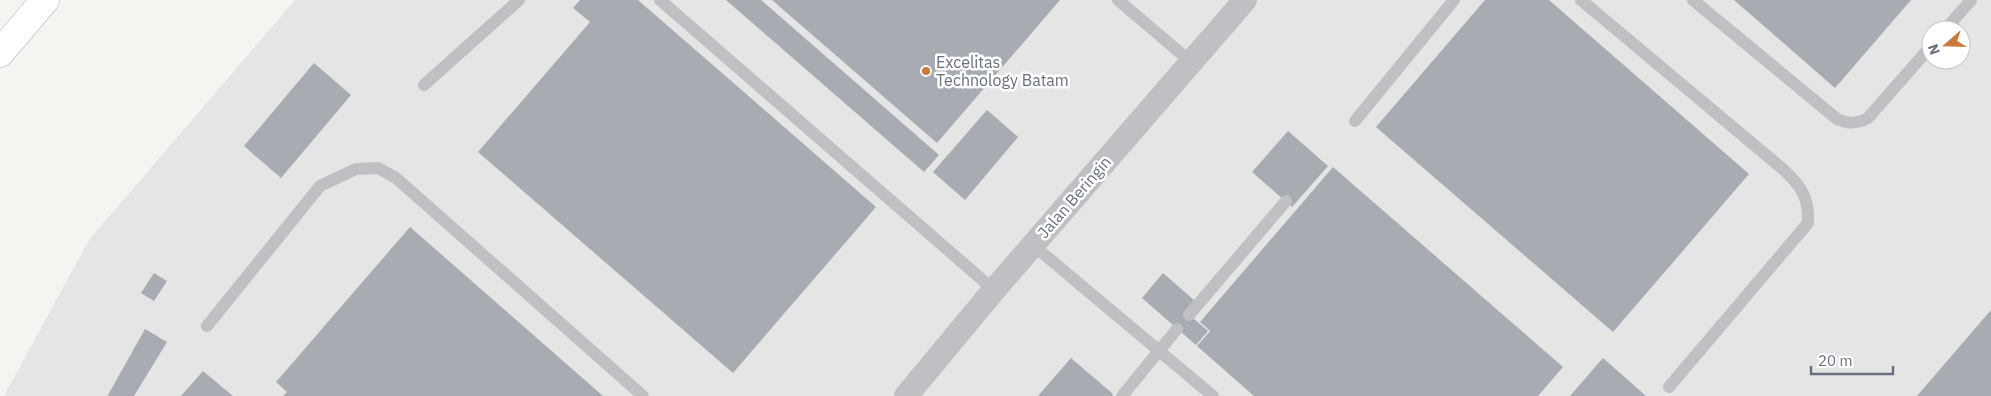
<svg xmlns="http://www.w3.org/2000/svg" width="1991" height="396" font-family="'IBM Plex Sans',sans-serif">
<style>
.built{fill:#e4e5e4;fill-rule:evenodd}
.building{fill:#a7abb2}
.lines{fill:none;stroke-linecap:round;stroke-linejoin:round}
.primary-casing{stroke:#b2b4b8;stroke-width:29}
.lane{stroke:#bec0c4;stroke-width:12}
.street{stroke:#bec0c4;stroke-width:24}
.primary{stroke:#fff;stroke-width:28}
.poi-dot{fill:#cb783a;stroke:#fff;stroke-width:2}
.labels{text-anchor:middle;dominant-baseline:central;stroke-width:5;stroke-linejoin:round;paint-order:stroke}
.poi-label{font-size:16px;fill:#676f7e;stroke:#fff;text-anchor:start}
.street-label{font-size:16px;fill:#676f7e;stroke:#fff}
</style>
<rect width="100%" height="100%" fill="#f4f4f1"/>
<!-- built -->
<path class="built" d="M295,0H1991V396H4L89,240ZM1931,30H1961V60H1931Z"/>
<!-- building -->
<g class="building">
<polygon points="580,0 638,0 876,207 733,373 478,152 590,22 573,8"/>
<polygon points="726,0 761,0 939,155 924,172"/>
<polygon points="772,0 1060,0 937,143"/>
<polygon points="1485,0 1549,0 1749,174 1613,332 1376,127"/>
<polygon points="1734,0 1911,0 1835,88"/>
<polygon points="314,63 351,95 281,178 244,146"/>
<polygon points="987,110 1018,137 965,200 933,172"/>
<polygon points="1288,131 1328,166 1292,207 1252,172"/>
<polygon points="1333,167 1563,367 1538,396 1254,396 1197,346 1210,331 1200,322"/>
<polygon points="410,227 603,396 283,396 287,392 276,382"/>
<polygon points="154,273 167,281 154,301 141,293"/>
<polygon points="1163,273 1195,301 1186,312 1208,331 1196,345 1142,298"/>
<polygon points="1991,310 1991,396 1917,396"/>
<polygon points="145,329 167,342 134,396 110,396 108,395"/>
<polygon points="1071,358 1113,394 1112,396 1038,396"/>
<polygon points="1603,358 1646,396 1570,396"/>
<polygon points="203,371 233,396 181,396"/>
</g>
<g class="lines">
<!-- primary casing -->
<g class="primary-casing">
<polyline id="primary" points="0,53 45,0"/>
</g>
<!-- lane -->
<g class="lane">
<polyline points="660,0 994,290"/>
<polyline points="1118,0 1191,62"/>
<path d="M1581,0L1784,170C1802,187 1809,198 1808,223L1669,387"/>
<path d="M1693,0L1837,119C1848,124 1857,124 1868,118L1931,46"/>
<polyline points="1945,30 1971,0"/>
<polyline points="424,85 519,0"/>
<polyline points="1355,121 1454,0"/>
<polyline points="1033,245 1213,396"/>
<polyline points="1189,315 1286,201"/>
<polyline points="207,326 320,186 356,169 378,168 396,178 643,396"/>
<polyline points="1122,396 1177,329"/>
</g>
<!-- street -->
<polyline class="street" points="906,396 994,290 1245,0"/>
<!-- primary -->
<use href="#primary" class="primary"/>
</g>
<!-- markers -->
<circle class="poi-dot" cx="926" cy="71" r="5"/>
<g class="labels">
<!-- poi labels -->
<g class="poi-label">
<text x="936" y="62">Excelitas<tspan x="936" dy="18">Technology Batam</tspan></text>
</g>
<!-- street labels -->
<g class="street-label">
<text transform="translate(1074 197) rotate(-49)">Jalan Beringin</text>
</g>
</g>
<!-- north arrow -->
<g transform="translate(1946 45) rotate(250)"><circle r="24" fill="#ffffff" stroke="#c2c5cb"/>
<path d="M0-4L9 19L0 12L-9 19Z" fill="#cb783a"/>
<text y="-8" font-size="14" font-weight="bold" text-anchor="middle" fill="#676f7e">N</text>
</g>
<!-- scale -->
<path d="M1811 366v8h82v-8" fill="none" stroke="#676f7e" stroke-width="2.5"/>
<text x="1818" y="366" font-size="15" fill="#676f7e" stroke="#ffffff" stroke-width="4" paint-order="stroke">20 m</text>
</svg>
